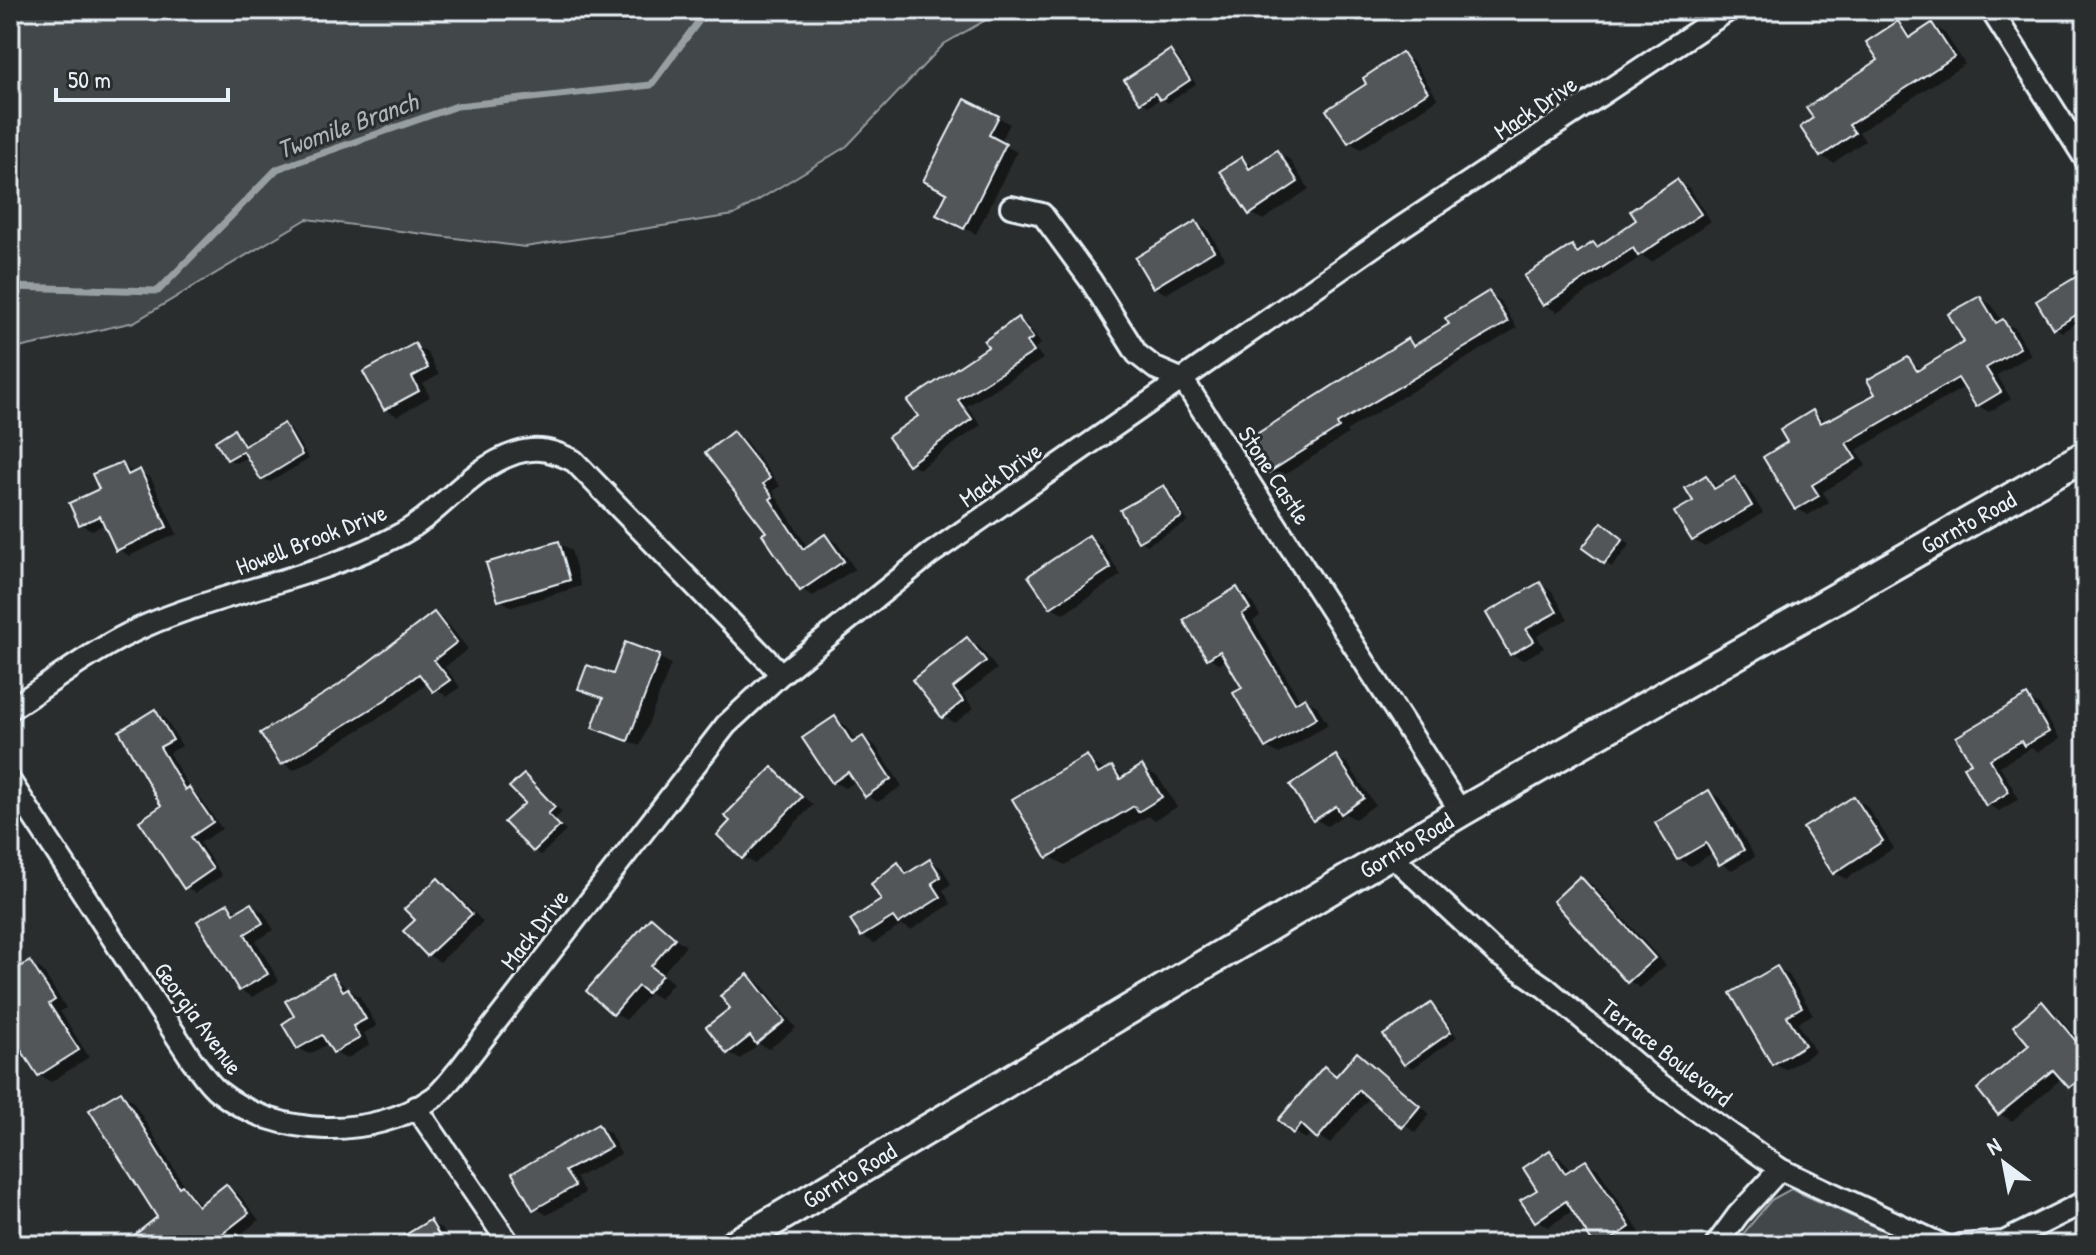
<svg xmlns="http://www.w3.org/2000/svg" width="2096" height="1255" font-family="'Patrick Hand',sans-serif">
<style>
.green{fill:#424648;stroke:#959ca0;stroke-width:2}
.shadow{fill:#0007}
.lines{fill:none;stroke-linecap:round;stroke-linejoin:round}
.stream{stroke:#989fa3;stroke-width:7}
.building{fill:#535759;stroke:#e8f1f8;stroke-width:2}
.minor-casing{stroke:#e8f1f8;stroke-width:26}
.secondary-casing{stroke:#e8f1f8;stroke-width:34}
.minor{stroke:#2a2d2e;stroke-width:20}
.secondary{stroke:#2a2d2e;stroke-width:28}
.labels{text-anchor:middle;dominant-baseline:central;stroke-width:6;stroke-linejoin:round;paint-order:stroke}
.street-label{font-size:24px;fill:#e8f1f8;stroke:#2a2d2e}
.water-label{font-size:26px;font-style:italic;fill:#acb3b9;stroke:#2a2d2e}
</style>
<rect width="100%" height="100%" fill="#2a2d2e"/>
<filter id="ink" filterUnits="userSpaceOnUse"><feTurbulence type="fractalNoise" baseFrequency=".0125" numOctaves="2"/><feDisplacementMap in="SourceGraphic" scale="16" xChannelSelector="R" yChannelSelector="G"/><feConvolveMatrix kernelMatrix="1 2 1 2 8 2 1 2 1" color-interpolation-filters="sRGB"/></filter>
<g filter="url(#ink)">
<!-- green -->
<g class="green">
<polygon points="10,10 1003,10 944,44 847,146 734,215 525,247 307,219 134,322 10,350"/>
<polygon points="1791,1189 1916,1245 1734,1245 1771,1200"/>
</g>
<!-- shadow -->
<g class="shadow">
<polygon points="1543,10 1571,10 1558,19"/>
<polygon points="1898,23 1915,37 1932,25 1944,32 1965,64 1859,132 1865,141 1833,163 1821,156 1881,60"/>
<polygon points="1170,52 1177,56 1196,84 1168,103 1161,98 1149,106 1141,102"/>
<polygon points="1402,55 1414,62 1438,99 1361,149 1349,142"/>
<polygon points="998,117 1010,124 1000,143 1017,152 976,234 950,221 949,193"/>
<polygon points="1277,152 1289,159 1309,189 1263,220 1251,213 1242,160 1255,167"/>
<polygon points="1677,181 1689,188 1711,221 1652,262 1642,256 1557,312 1545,305 1526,277 1572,247 1581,252 1593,245 1599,248 1639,221"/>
<polygon points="1196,223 1208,230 1225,258 1166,294 1154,287"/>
<polygon points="2086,274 2086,317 2062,332 2054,327"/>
<polygon points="1489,294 1500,300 1517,328 1346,431 1348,434 1280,478 1269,472 1408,340 1418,346 1452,325"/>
<polygon points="1980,298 1992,305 2002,322 2015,328 2031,355 1997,375 2011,399 1989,412 1977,405 1966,386 1857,450 1866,466 1823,492 1829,503 1808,515 1796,508 1790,443 1813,412 1827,422 1877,394 1908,359 1922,370 1967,343"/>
<polygon points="1018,319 1028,325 1041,344 1035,348 1043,359 967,406 981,425 919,469 909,463 920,417"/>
<polygon points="415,346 427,352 439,375 423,384 430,397 397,416 385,409"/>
<polygon points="284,425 291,430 309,459 270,482 262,478 249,456 236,463 228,459 234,432 248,446"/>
<polygon points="734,434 745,440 780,486 773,491 808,548 826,536 837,543 855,569 813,596 801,589"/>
<polygon points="122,464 135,474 140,472 151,478 177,534 129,556 118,549 106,524 92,530 81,524"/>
<polygon points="1706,477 1720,488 1735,480 1747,487 1763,513 1705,547 1693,540 1695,502"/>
<polygon points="1164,488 1171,492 1188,522 1147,545 1140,541"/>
<polygon points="1610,529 1630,544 1612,567 1605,563"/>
<polygon points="1089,537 1101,544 1121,575 1064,614 1052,607"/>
<polygon points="559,543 571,550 581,586 512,607 500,600"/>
<polygon points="1540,584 1552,591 1568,619 1537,636 1544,648 1523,660 1511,654"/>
<polygon points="1237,590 1249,597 1260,616 1253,621 1301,702 1305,699 1317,706 1328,725 1279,754 1267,747 1244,689 1227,660 1220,664 1208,657"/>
<polygon points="435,614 446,621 468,649 445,667 460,687 447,697 429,682 398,706 294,770 283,763 338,688"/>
<polygon points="967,639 979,646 997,669 963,695 974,708 955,723 943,716"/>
<polygon points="659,657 671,664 640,746 594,727 605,699 581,688"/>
<polygon points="2027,698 2039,705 2060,739 2037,752 2031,748 2000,766 2019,799 1999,811 1987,804 1974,763"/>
<polygon points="155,712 165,718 182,746 169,753 191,791 199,796 222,829 200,843 222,876 196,893 186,887 164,806"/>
<polygon points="835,719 847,726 857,742 863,738 875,745 902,786 878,802 866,795 857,781 845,788 833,782"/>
<polygon points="1087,757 1106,772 1112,768 1127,777 1142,767 1158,777 1177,807 1155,820 1148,816 1065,865 1049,856"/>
<polygon points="1336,757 1348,764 1375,805 1355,819 1345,814 1327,826 1315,819"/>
<polygon points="772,770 813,805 755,864 743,857"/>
<polygon points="524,776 562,812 555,819 566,831 541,855 534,851"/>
<polygon points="1709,792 1721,799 1755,857 1732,870 1720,863 1714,852 1691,866 1679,859"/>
<polygon points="1854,798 1866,805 1894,848 1846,879 1834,872"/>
<polygon points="930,861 942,868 951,884 943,890 951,904 911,930 902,925 874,943 862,936 884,901 898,865 911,873"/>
<polygon points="1581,878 1593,885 1666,965 1640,988 1629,981"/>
<polygon points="438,880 450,887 483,922 440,962 428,955 418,921"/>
<polygon points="228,905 240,912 251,905 263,912 274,930 256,941 279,981 252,997 240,990"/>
<polygon points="651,920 686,946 662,974 673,983 660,999 650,993 626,1020 614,1013"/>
<polygon points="30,963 42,970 66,1008 60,1011 89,1057 51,1082 39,1075 10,1029 20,1020 10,1005 10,976"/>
<polygon points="1777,968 1789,975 1813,1014 1798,1023 1815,1052 1785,1070 1773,1063"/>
<polygon points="332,976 360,997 377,1026 364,1033 370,1045 346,1059 334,1052 329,1043 310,1054 298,1048"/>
<polygon points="748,976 760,983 796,1028 769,1049 759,1044 740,1059 728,1052 733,1008"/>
<polygon points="2043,1004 2054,1011 2086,1048 2086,1090 2082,1093 2062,1078 2012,1121 2000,1114 1980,1089 2032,1045"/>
<polygon points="1431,1005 1438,1009 1457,1037 1413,1068 1405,1064"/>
<polygon points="1357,1055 1430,1114 1415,1133 1370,1097 1330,1144 1312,1132 1306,1139 1294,1132 1324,1069 1338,1077"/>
<polygon points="121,1093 132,1100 187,1190 202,1205 226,1186 238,1193 259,1220 231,1242 233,1245 140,1245 159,1218"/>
<polygon points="598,1126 610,1133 621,1154 576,1178 585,1193 547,1215 535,1208"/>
<polygon points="1550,1152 1562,1159 1571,1172 1586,1162 1598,1169 1641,1234 1625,1245 1597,1245 1574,1210 1548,1227 1536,1220"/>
<polygon points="430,1222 442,1229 452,1245 393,1245"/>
</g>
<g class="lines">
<!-- stream -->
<polyline class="stream" points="10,287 158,291 277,169 457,106 651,85 707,10"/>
</g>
<!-- building -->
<g class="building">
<polygon points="1898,21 1909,38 1932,23 1954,57 1849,125 1855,133 1820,157 1800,127 1813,118 1806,108 1878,60 1866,42"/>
<polygon points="1170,50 1190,80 1160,100 1155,93 1140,103 1124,80"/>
<polygon points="1402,52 1428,92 1348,143 1326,110 1366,84 1363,78"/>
<polygon points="965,99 999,116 989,135 1006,144 964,229 936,215 947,193 923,181"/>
<polygon points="1277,150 1298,182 1249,215 1220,171 1242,157 1249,169"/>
<polygon points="1677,179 1701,214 1638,256 1633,248 1543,306 1524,276 1572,245 1577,253 1593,242 1597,247 1636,220 1630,211"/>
<polygon points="1196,221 1214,251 1153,288 1135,258"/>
<polygon points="2086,271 2086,309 2053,329 2036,301"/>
<polygon points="1489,291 1508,322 1337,424 1339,428 1268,473 1247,440 1408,338 1413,346 1449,324 1445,318"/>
<polygon points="1980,296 1996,323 2003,319 2020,348 1986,368 2001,392 1976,407 1958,378 1846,443 1856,459 1812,485 1819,496 1795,510 1763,457 1787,442 1780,430 1813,410 1820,423 1832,418 1875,394 1867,380 1908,357 1917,371 1964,342 1948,314"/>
<polygon points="1018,317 1033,338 1027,342 1034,352 958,400 972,419 908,465 888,437 918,416 907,401 988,347 984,341"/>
<polygon points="415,343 428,368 412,377 419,391 384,410 363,372"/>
<polygon points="284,423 302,455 261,480 243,451 227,460 215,441 234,429 244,446"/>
<polygon points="733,431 770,478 763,484 773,497 770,499 803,549 825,534 844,561 800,591 762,534 766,532 705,453"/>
<polygon points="122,462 128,475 140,469 167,527 116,551 100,516 79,525 69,503 99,489 92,474"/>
<polygon points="1706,475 1714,489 1735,477 1752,506 1692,541 1674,512 1693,501 1685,488"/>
<polygon points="1164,485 1182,517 1138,542 1120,510"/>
<polygon points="1602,522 1623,539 1604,564 1582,548"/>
<polygon points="1089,535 1111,568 1050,608 1028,576"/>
<polygon points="559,541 570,580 498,601 486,563"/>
<polygon points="1540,582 1557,612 1526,629 1534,641 1510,655 1486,613"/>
<polygon points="1237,587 1250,609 1242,614 1295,703 1305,697 1317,718 1265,748 1233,693 1242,688 1220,651 1207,659 1183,620"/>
<polygon points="434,612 457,642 434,660 450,680 433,692 419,674 385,700 281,765 260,733 337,686"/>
<polygon points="967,637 986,661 953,688 963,701 942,718 912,680"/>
<polygon points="625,642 660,655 628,741 592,728 603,698 578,689 587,665 613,674"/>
<polygon points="2027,695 2049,732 2024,746 2021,741 1990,759 2009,792 1986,806 1963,767 1971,763 1956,737"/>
<polygon points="155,709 173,740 160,747 185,790 189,787 213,822 191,837 213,869 184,889 139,821 161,806 119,731"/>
<polygon points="835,716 852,743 863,736 891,779 865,797 848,772 832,783 802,738"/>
<polygon points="1087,755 1098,774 1112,766 1120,779 1142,765 1162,797 1138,812 1134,806 1047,858 1012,799"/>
<polygon points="1336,755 1364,798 1341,814 1336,806 1313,821 1290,785"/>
<polygon points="772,767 802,797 742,859 717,835 730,821 724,816"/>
<polygon points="524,774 555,807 548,814 560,826 533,852 504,822 525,803 509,787"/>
<polygon points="1709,790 1744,850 1719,865 1706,843 1677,860 1655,823"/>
<polygon points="1854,796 1883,841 1833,874 1803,828"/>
<polygon points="930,859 941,877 932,883 941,897 898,924 893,917 861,937 850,920 881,900 871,884 898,862 906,874"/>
<polygon points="1580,876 1655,958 1627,983 1553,901"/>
<polygon points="438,878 472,914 427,956 403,931 415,920 404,909"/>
<polygon points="228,903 234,913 251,903 263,923 245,934 268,974 239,991 197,921"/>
<polygon points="651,917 675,938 651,966 662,975 647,993 638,986 613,1015 586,991"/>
<polygon points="30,961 55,1000 49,1004 79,1050 38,1076 10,1033 10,1024 17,1019 10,1008 10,973"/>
<polygon points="1777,966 1802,1007 1787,1016 1805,1045 1772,1065 1730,993"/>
<polygon points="332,973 343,991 348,988 366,1019 353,1026 360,1038 333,1053 322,1035 297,1049 282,1024 294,1016 285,1001"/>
<polygon points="748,974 785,1021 756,1044 750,1036 727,1054 706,1027 730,1008 720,996"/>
<polygon points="2042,1001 2086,1053 2086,1074 2069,1088 2053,1070 1998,1115 1977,1089 2029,1045 2013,1026"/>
<polygon points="1431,1003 1451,1032 1404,1065 1383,1035"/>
<polygon points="1357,1052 1420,1106 1402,1128 1359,1090 1317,1139 1301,1124 1293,1134 1278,1120 1324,1066 1336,1076"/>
<polygon points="121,1091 179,1187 182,1185 198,1206 226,1184 249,1213 221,1235 228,1245 122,1245 157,1217 89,1110"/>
<polygon points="598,1124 611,1147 565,1171 575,1186 533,1210 512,1173"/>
<polygon points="1550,1150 1565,1173 1586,1160 1630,1227 1604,1245 1594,1245 1566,1201 1535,1222 1520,1200 1537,1190 1523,1168"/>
<polygon points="430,1220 445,1245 389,1245"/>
</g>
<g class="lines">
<!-- minor casing -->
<g class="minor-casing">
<g id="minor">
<polyline points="1991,10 2086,160"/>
<polyline points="1011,207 1042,214 1091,281 1137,354 1155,368 1183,380 1461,812"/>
<path d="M10,709C54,681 97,647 145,626C226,591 318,578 397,536C441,514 467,469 516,453C538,446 554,451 574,461L781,674"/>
<path d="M10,781L192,1060C200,1070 208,1084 219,1092C277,1138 373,1140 433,1098C442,1092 450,1080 458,1071L726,725L781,674L929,555L1400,228L1729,10"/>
<polyline points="1390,854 1496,953 1546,988 1657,1082 1780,1169 1943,1245"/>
<polyline points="416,1107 510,1245"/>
<polyline points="1716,1245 1738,1215 1780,1169"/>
<polyline points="1960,1245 2004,1242 2086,1201"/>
</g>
</g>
<!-- secondary casing -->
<g class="secondary-casing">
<polyline id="secondary" points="733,1245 1461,812 2086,455"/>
</g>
<!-- minor -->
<use href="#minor" class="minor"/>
<!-- secondary -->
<use href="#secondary" class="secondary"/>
</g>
</g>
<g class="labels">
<!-- street labels -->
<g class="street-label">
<text transform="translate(1535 107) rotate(-34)">Mack Drive</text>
<text transform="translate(1000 474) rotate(-35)">Mack Drive</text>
<text transform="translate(1275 475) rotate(57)">Stone Castle</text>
<text transform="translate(1968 522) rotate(-29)">Gornto Road</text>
<text transform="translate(311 539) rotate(-21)">Howell Brook Drive</text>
<text transform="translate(1406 845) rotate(-31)">Gornto Road</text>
<text transform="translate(534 929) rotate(-52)">Mack Drive</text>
<text transform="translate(199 1018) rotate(54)">Georgia Avenue</text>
<text transform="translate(1667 1052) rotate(38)">Terrace Boulevard</text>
<text transform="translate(849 1175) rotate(-31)">Gornto Road</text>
</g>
<!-- water labels -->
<g class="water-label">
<text transform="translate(347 125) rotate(-20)">Twomile Branch</text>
</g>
</g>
<!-- margin -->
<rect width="2096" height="1255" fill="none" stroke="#2a2d2e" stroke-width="40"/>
<rect x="20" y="20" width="2056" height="1215" fill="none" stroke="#e8f1f8" stroke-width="3" filter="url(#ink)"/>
<!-- north arrow -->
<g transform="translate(2004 1163) rotate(328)" stroke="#2a2d2e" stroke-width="6" paint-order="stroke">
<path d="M0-6L14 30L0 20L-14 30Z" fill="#e8f1f8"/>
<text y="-12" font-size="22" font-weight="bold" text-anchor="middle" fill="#e8f1f8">N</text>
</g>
<!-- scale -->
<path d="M56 88v12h172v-12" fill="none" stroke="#e8f1f8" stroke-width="4"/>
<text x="68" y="88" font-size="24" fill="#e8f1f8" stroke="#2a2d2e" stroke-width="6" paint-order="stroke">50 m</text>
</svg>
